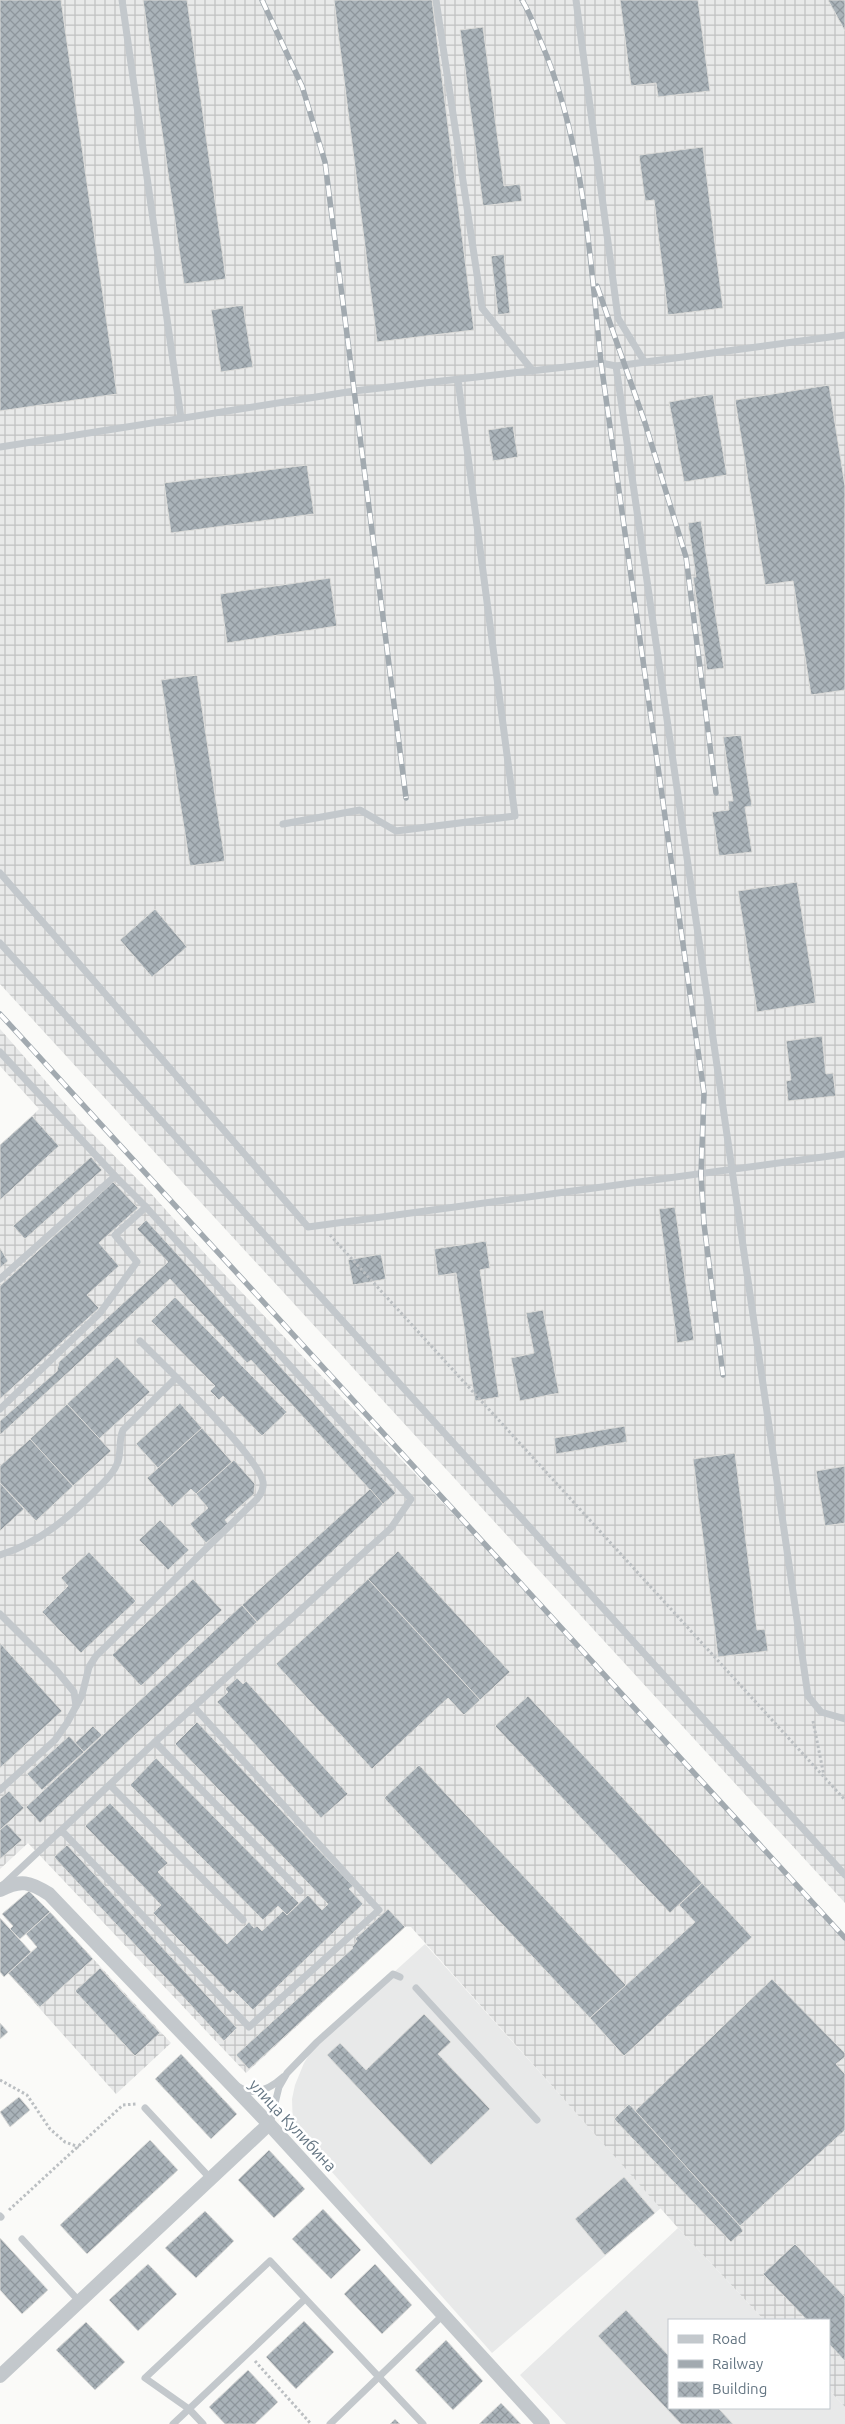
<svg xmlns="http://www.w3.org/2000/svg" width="845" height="2424" font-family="Ubuntu,sans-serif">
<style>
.built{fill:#e8e9e9}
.industrial{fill:url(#industrial-grid)}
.building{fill:url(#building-cross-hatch);stroke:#dcdcda}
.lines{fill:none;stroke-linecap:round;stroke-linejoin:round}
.path{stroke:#bbbfc2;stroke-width:3;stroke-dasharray:2.5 2.5;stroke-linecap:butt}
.lane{stroke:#c3c8cc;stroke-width:7}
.street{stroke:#c3c8cc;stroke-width:14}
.rail-casing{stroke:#a2aab0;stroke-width:5.5}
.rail{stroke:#fff;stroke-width:4;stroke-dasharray:11;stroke-linecap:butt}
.labels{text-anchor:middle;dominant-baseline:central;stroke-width:5;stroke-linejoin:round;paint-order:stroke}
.street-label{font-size:16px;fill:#657683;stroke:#fff}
</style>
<defs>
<pattern id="industrial-grid" width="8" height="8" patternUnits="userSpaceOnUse" patternTransform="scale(1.25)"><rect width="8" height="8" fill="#e8e9e9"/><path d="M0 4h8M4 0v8" fill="none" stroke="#c0c1c2"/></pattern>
<pattern id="building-cross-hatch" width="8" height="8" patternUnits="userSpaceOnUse" patternTransform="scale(1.25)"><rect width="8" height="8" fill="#aab3b9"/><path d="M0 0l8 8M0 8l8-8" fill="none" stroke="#8e969c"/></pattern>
</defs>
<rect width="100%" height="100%" fill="#fafaf8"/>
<!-- built -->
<g class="built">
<polygon points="425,1944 661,2208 492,2353 293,2128 292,2099 295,2085 304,2063 317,2042"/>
<polygon points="678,2228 764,2320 669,2320 669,2408 829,2408 829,2390 845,2407 845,2424 566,2424 520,2375"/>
</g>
<!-- industrial -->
<g class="industrial">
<polygon points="0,0 845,0 845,1903 0,984"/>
<polygon points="0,1029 84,1125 148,1190 207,1256 479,1541 845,1941 845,2407 829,2390 829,2320 764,2320 678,2228 411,1927 405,1927 246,2073 28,1843 0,1869 0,1200 59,1146 32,1116 39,1109 0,1066"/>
<polygon points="50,1912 171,2043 116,2094 8,1973 37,1947 26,1934"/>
</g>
<!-- building -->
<g class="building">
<polygon points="0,0 61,0 117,394 0,411"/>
<polygon points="143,0 187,0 226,279 184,284"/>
<polygon points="334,0 432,0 474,330 377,342"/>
<polygon points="620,0 698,0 710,91 658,97 656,83 631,86"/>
<polygon points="828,0 845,0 845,31"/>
<polygon points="483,27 504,186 520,184 522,201 483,206 460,30"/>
<polygon points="703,147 723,308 668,315 654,200 645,201 639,155"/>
<polygon points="504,254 510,313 498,315 491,256"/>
<polygon points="243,305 253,367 221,372 211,310"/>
<polygon points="829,385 845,486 845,690 811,695 793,581 765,585 735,400"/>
<polygon points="713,394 727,475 684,482 669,402"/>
<polygon points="513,426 518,457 493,461 488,430"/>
<polygon points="307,465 314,514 171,533 164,483"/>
<polygon points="701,521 724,668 707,670 693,577 696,577 688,523"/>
<polygon points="330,578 337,626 227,643 220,594"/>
<polygon points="197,675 225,861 190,866 161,680"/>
<polygon points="741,735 752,806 745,807 752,852 719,856 712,812 729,810 728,801 733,801 723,737"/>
<polygon points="797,882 816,1003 757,1012 738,891"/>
<polygon points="155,909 187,947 152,977 120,940"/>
<polygon points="822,1036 826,1074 833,1073 836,1096 788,1101 786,1081 791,1080 786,1041"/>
<polygon points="32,1116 59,1146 0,1200 0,1145"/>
<polygon points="91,1157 102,1170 25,1239 13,1226"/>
<polygon points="113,1182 138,1208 99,1243 119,1266 87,1295 99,1308 0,1399 0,1286"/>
<polygon points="675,1207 694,1340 677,1343 659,1209"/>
<polygon points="146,1220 396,1493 383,1504 251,1360 247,1363 170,1279 0,1435 0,1421 57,1371 59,1362 168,1262 137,1229"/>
<polygon points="486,1241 490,1268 480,1270 499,1397 475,1401 456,1273 438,1276 434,1249"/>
<polygon points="0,1248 8,1261 0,1268"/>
<polygon points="381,1254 386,1279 353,1285 348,1260"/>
<polygon points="175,1297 287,1412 262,1436 223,1396 219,1400 210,1391 215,1386 151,1321"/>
<polygon points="543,1310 559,1393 520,1401 511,1358 534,1353 526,1313"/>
<polygon points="117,1357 150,1392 99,1439 67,1404"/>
<polygon points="180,1403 202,1428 158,1468 136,1444"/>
<polygon points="67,1404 111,1451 73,1486 30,1439"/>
<polygon points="625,1426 627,1442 556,1454 554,1438"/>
<polygon points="202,1428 232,1462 196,1494 191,1489 172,1507 147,1478"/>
<polygon points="30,1439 73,1486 36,1521 0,1483 0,1466"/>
<polygon points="735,1453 757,1630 765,1629 768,1651 718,1657 693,1459"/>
<polygon points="234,1460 255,1484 254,1494 225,1520 228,1524 206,1543 190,1524 208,1508 196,1494"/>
<polygon points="845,1466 845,1523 825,1526 816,1471"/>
<polygon points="0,1483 24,1509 0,1531"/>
<polygon points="370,1489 383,1504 257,1622 242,1605"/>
<polygon points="160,1520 189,1550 168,1570 139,1540"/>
<polygon points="398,1551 510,1672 480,1700 368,1579"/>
<polygon points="89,1552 136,1601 81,1653 42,1612 68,1586 61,1578"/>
<polygon points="193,1579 222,1610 141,1686 112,1655"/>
<polygon points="368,1579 480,1700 464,1715 448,1698 372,1769 276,1664"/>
<polygon points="242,1605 257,1622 40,1823 26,1807"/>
<polygon points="0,1643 62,1711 0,1768"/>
<polygon points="237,1678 243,1684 246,1681 348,1794 321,1818 217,1702 228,1692 225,1689"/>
<polygon points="528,1696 702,1883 670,1913 495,1726"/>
<polygon points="197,1722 353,1886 349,1889 363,1904 253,2010 233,1990 230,1993 153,1913 161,1905 85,1826 110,1803 168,1863 158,1872 227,1944 249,1922 254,1928 257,1926 262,1931 283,1911 287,1915 308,1895 322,1910 328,1904 175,1744"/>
<polygon points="93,1726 102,1735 84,1752 75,1743"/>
<polygon points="69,1736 84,1752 42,1790 27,1774"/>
<polygon points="156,1758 299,1903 287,1915 278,1906 263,1920 130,1785"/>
<polygon points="419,1765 626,1985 590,2018 384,1798"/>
<polygon points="9,1791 24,1808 0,1830 0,1799"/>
<polygon points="7,1824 22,1840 0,1859 0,1830"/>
<polygon points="67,1845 237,2028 224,2041 54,1857"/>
<polygon points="702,1883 752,1937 624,2056 590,2018 695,1922 679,1905"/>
<polygon points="29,1891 50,1912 20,1939 10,1929 13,1926 2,1914"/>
<polygon points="388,1909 405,1927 249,2069 236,2055 353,1948 352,1947 357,1941 355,1939"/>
<polygon points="50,1912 93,1959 40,2007 8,1973 37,1947 26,1934"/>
<polygon points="0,1918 31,1952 4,1977 0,1972"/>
<polygon points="100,1968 160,2033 135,2056 75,1991"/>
<polygon points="772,1979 845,2053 845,2057 836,2064 845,2074 845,2130 740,2226 635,2111"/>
<polygon points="424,2014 451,2042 438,2054 490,2109 431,2165 327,2055 340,2043 366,2070"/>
<polygon points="0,2023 8,2032 0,2039"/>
<polygon points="181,2054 237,2114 211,2139 155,2079"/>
<polygon points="19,2097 30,2110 10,2127 0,2112"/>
<polygon points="629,2104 740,2226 743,2231 731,2242 614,2119"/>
<polygon points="150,2140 178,2170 87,2254 60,2225"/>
<polygon points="269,2150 305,2189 274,2218 238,2180"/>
<polygon points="624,2177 655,2213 605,2255 575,2219"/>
<polygon points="323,2209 361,2250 331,2279 292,2239"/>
<polygon points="205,2211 234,2241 196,2278 165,2248"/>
<polygon points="0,2238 48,2290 22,2314 0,2290"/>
<polygon points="795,2244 845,2297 845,2361 829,2344 829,2320 807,2320 763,2274"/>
<polygon points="148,2264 177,2294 138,2331 109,2300"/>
<polygon points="375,2264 412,2305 382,2334 344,2294"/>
<polygon points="626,2310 669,2356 669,2408 718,2408 733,2424 681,2424 598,2336"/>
<polygon points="304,2321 334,2352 296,2389 266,2357"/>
<polygon points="86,2322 125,2362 95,2390 56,2350"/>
<polygon points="446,2340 483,2381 453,2410 415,2370"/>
<polygon points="248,2370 278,2402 255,2424 225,2424 209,2407"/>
<polygon points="501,2403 521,2424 479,2424"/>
<polygon points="395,2419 400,2424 390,2424"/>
</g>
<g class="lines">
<!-- path -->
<g class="path">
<polyline points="330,1235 845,1800"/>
<polyline points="813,1721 824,1776"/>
<polyline points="0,2080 27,2095 50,2129 65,2142 79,2147"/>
<polyline points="9,2210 123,2105 136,2104"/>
<polyline points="255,2361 311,2424"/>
</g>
<!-- lane -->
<g class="lane">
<polyline points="122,0 181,418"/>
<polyline points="436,0 482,308 533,371"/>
<polyline points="576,0 618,318 644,361"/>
<polyline points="616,366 808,1696 821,1712 845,1719"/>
<polyline points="0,447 354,391 601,363 616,366 845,335"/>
<polyline points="283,824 360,810 396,831 515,816 458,380"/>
<polyline points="0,873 308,1227 845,1154"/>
<polyline points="0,943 845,1875"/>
<polyline points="0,1052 115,1176 146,1207 411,1499 391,1528 155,1742 4,1884"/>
<polyline points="0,1279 115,1176"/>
<polyline points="0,1409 100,1313 137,1262 115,1235 146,1207"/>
<path d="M0,1555C39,1543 70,1517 98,1488C105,1481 114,1473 117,1464C122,1453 118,1441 123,1430L176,1378"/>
<polyline points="0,1614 57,1671 74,1692 76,1706"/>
<polyline points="155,1742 300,1891"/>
<polyline points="110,1785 243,1920"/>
<path d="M0,1790L55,1740L67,1723L82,1695L89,1667L96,1656L257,1499C261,1494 264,1489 263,1482C259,1457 163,1364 140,1341"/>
<polyline points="62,1831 249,2027 379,1910 194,1707"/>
<polyline points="416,1988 537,2120"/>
<path d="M239,2087C255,2097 271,2088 283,2077"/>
<polyline points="145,2108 210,2178"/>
<polyline points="270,2124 279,2087 287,2073 317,2042 393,1974 400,1977"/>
<polyline points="0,2216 1,2217"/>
<polyline points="22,2239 79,2301"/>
<polyline points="305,2299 189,2409 145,2378 270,2261 423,2424"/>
<polyline points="173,2424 189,2409 203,2424"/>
<polyline points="330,2424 443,2315"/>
</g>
<!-- street -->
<g class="street">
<path d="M0,1890C21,1879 30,1882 49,1894L269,2124L543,2424"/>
<polyline points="0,2376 269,2124"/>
</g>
<!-- rail casing -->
<g class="rail-casing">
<g id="rail">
<polyline points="262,0 302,86 325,162 406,798"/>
<path d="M522,0C530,13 535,28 541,42C584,142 590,256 601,363L704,1093L701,1175L704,1224L723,1375"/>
<polyline points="597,286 645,423 686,557 716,793"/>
<polyline points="0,1014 845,1938"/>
</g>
</g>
<!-- rail -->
<use href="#rail" class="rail"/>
</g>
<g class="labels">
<!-- street labels -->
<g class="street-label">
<text transform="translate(293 2125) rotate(47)">улица Кулибина</text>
</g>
</g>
<!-- legend -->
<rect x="668" y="2319" width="162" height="90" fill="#ffffff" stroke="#c1c8cd"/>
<rect x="678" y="2335" width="25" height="8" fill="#c3c8cc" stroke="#c1c8cd"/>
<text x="712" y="2344" font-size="15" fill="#657683">Road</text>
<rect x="678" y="2360" width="25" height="8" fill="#a2aab0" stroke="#c1c8cd"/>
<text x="712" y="2369" font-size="15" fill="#657683">Railway</text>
<rect x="678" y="2382" width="25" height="15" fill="url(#building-cross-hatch)" stroke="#c1c8cd"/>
<text x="712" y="2394" font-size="15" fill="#657683">Building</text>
</svg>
